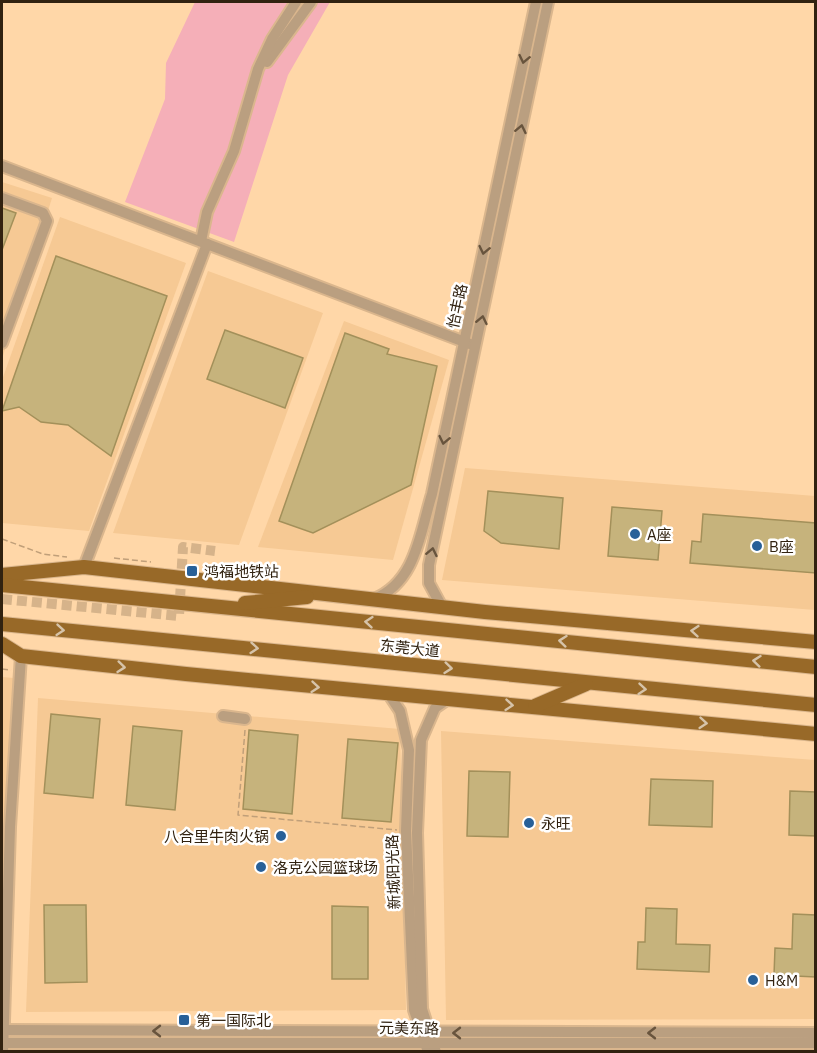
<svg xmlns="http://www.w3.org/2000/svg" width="817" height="1053" font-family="'IBM Plex Sans','Noto Sans SC',sans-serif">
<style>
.built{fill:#f6c994}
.green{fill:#f5afb8}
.building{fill:#c6b37c;stroke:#a3905a;stroke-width:1.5}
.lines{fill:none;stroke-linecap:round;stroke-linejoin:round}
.minor-tunnel{stroke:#d6b38a;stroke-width:10;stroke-dasharray:10 5;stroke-linecap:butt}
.minor-casing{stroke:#dab68d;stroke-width:14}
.major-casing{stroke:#dab68d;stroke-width:16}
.path{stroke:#c09f79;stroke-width:1.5;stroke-dasharray:6 3;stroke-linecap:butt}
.minor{stroke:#ba9f80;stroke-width:10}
.major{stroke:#986928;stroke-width:14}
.oneway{stroke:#68543d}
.oneway2{stroke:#d6c3a9}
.poi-dot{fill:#286098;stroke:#fff;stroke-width:2}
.labels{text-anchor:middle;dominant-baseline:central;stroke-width:5;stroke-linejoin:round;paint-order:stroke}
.street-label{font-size:15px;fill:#312210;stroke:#fff}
.poi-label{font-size:15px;fill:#312210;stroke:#fff;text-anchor:start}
</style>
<rect width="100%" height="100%" fill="#ffd7a8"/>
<!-- built -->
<g class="built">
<polygon points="2,182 52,198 2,359"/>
<polygon points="60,217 186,263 89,531 2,523 2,380"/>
<polygon points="208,271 323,313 239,545 113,533"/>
<polygon points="344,321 449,360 393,560 258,547"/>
<polygon points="465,468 815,496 815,610 442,580"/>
<polygon points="2,677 14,678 2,853"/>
<polygon points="38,698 400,729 406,1010 26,1012"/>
<polygon points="441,731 815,760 815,1019 446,1020"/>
</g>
<!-- green -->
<polygon class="green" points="195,2 330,2 288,75 234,242 125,202 165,99 166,63"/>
<!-- building -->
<g class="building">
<polygon points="2,208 16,213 2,250"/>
<polygon points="56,256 167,296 111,456 68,425 41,422 19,407 2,411"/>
<polygon points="225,330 303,358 285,408 207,379"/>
<polygon points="345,333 389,349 387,354 437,366 411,485 313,533 279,521"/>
<polygon points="488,491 563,498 559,549 501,543 484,531"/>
<polygon points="612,507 662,511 658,560 608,556"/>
<polygon points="703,514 816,523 816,573 690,563 692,541 701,542"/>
<polygon points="51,714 100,719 93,798 44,793"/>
<polygon points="133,726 182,731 175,810 126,805"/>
<polygon points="249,730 298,735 292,814 243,809"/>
<polygon points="348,739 398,743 391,822 342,818"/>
<polygon points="469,771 510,772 508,837 467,836"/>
<polygon points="651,779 713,781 712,827 649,825"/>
<polygon points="790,791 816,792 816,836 789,835"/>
<polygon points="44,905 86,905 87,982 45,983"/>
<polygon points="332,906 368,907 368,979 332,979"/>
<polygon points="646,908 677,909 676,944 710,945 709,972 637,969 638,942 645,942"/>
<polygon points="793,914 816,915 816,977 774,975 775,948 792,949"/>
</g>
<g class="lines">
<!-- minor-tunnel -->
<polyline class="minor-tunnel" points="2,599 179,616 183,547 215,551"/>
<!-- minor casing -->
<g class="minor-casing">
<g id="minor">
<polyline points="267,62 311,2"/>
<polyline points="2,166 470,344"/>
<polyline points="2,198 43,213 47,221 2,343"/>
<polyline points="201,241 207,212 234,151 258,69 272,39 296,2"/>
<polyline points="84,567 207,244"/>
<path d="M374,599C416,582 420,533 432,494L536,2"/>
<polyline points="442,607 429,583 429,565 548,2"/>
<polyline points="388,693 400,711 409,750 406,831 414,1010 428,1052"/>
<polyline points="223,716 245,719"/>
<polyline points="2,1030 816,1033"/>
<polyline points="2,1043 816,1043"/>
<polyline points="3,1052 10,827 21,656"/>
<polyline points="436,1052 422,1009 417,833 421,740 435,708 448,699"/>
</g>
</g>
<!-- major casing -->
<g class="major-casing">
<g id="major">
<polyline points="2,575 84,567 485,612 816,642"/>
<polyline points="2,585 816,667"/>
<polyline points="245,603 307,597"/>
<polyline points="2,624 816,705"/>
<polyline points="2,644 21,656 186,674 816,734"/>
<polyline points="535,706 586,684"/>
</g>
</g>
<!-- path -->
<g class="path">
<polyline points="2,539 43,554 67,557"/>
<polyline points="114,558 151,562"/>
<polyline points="2,669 11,670"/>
<polyline points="245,730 238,815 397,830"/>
</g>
<!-- minor -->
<use href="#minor" class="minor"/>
<!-- major -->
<use href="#major" class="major"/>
</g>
<!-- one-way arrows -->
<defs><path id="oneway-chevron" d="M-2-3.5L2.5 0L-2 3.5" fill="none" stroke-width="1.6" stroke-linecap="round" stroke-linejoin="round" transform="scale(1.5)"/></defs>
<g class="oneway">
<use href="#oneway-chevron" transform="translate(524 59) rotate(102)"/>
<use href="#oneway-chevron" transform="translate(521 129) rotate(-78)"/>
<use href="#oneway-chevron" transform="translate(484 250) rotate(102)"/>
<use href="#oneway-chevron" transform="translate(482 320) rotate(-78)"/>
<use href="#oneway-chevron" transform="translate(444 440) rotate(102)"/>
<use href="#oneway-chevron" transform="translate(432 552) rotate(-78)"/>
<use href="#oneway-chevron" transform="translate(157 1031) rotate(-180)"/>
<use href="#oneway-chevron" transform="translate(457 1033) rotate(180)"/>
<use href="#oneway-chevron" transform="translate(652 1033) rotate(180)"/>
</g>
<g class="oneway2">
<use href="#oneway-chevron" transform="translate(369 622) rotate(-175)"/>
<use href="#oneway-chevron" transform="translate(60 630) rotate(5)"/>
<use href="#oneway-chevron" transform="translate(695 631) rotate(-175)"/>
<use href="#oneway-chevron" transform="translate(563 641) rotate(-174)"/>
<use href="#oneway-chevron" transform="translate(254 648) rotate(5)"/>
<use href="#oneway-chevron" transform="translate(757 661) rotate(-174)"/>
<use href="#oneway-chevron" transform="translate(121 667) rotate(6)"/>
<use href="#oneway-chevron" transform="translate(448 668) rotate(6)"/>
<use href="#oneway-chevron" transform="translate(315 687) rotate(5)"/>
<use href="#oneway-chevron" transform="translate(642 689) rotate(5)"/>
<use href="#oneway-chevron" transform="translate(509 705) rotate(5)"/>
<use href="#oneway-chevron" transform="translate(703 723) rotate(5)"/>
</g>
<!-- markers -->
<g class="poi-dot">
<circle cx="635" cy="534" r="6"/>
<circle cx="757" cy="546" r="6"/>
<rect x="186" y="565" width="12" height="12" rx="3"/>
<circle cx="529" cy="823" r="6"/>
<circle cx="281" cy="836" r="6"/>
<circle cx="261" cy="867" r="6"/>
<circle cx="753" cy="980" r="6"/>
<rect x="178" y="1014" width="12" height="12" rx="3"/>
</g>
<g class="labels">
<!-- street labels -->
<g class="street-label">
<text transform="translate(457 306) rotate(-78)">怡丰路</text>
<text transform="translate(410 648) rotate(6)">东莞大道</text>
<text transform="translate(393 872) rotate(-92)">新城阳光路</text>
<text transform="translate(409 1028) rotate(1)">元美东路</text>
</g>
<!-- poi labels -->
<g class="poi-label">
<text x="647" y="534">A座</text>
<text x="769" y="546">B座</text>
<text x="204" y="571">鸿福地铁站</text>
<text x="541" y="823">永旺</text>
<text x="269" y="836" text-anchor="end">八合里牛肉火锅</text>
<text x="273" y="867">洛克公园篮球场</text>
<text x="765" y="980">H&amp;M</text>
<text x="196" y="1020">第一国际北</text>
</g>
</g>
<!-- border -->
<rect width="817" height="1053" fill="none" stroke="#312210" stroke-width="6"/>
</svg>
